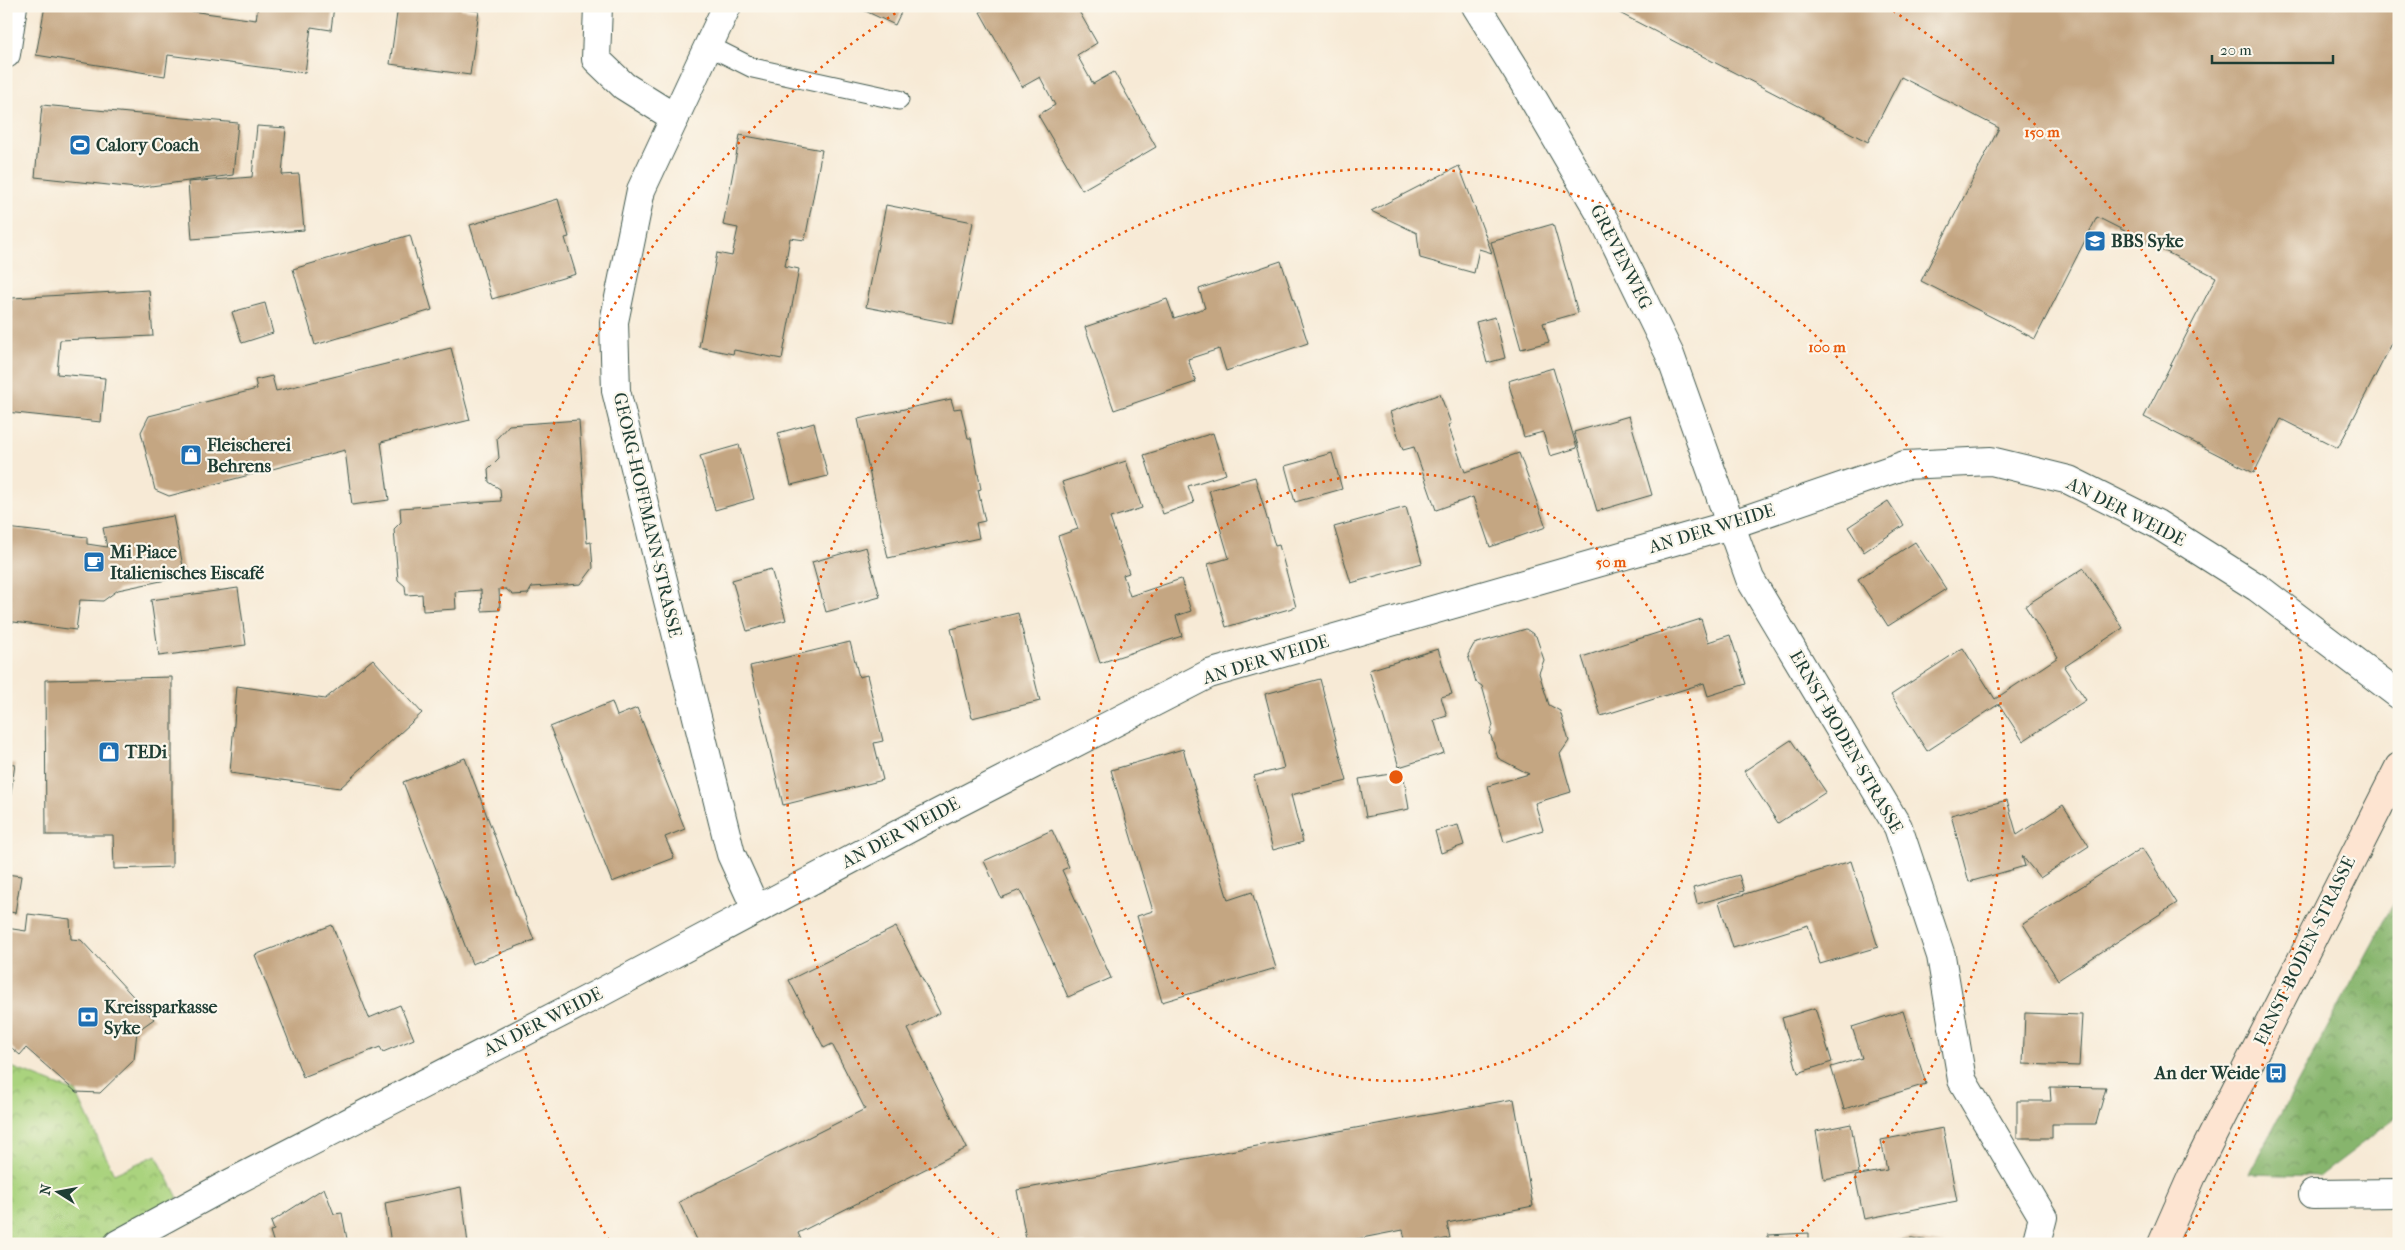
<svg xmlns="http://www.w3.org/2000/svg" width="2405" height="1250" font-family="'IM FELL French Canon',serif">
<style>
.forest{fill:url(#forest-crowns);stroke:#537950}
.park{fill:url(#park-crowns);stroke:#648859}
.building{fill:#c4a682}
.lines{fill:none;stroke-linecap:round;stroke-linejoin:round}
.service-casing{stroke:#3f574c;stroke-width:21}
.minor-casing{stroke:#3f574c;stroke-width:30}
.secondary-casing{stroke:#3f574c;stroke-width:30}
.service{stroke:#fff;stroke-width:19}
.minor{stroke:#fff;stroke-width:28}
.secondary{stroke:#fde4d1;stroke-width:28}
.ring{fill:none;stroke:#e8590c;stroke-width:2.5;stroke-dasharray:2.5 5}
.labels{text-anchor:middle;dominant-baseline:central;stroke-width:4.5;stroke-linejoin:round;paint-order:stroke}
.poi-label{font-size:18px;font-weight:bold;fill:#1f3d34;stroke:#fbf7ec;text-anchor:start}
.street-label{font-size:18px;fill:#1f3d34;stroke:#fbf7ec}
.centre{fill:#e8590c;stroke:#fbf7ec;stroke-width:2.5}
.ring-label{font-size:15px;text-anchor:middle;font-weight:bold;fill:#e8590c;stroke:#fbf7ec;stroke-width:4.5;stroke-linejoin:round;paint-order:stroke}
</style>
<defs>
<pattern id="forest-crowns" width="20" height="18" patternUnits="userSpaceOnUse" patternTransform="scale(1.25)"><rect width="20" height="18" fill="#87b56d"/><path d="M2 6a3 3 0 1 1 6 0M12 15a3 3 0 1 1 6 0" fill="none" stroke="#6e945a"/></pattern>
<pattern id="park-crowns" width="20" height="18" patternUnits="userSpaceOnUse" patternTransform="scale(1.25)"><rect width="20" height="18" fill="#aad37e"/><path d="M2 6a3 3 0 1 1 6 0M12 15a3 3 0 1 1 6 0" fill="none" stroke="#8aac68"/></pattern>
</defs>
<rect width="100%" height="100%" fill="#fbf7ec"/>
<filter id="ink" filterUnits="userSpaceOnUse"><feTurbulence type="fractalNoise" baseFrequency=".02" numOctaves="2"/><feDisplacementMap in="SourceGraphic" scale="10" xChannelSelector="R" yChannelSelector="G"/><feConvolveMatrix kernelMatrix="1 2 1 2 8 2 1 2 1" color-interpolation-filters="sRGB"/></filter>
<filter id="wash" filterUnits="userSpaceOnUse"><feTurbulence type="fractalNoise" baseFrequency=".0096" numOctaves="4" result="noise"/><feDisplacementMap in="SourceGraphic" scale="20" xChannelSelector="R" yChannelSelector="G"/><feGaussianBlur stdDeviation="1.12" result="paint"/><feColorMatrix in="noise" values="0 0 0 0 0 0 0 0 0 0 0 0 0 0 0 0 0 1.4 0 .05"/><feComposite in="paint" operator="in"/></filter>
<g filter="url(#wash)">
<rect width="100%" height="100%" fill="#f7ead6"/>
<!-- forest -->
<polygon class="forest" points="2399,894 2399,1111 2395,1119 2320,1176 2249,1174"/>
<!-- park -->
<polygon class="park" points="6,1065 76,1092 114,1174 156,1155 178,1198 92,1244 6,1244"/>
<g id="blocks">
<!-- building -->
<g class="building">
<polygon points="45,6 176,6 176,9 256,20 258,6 334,6 331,30 311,27 305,73 168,55 165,76 36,55"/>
<polygon points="398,6 462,6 461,9 479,11 470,75 390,64"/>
<polygon points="855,6 904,6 895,25"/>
<polygon points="990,6 1076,6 1097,43 1077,55 1093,84 1114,72 1156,147 1082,190 1038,115 1055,105 1040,77 1022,87 980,12"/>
<polygon points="1606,6 2399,6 2399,330 2338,448 2281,419 2254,473 2144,417 2216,277 2097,217 2035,339 1921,281 1999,128 1901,77 1868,142"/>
<polygon points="42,105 238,123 233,175 136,188 35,177"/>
<polygon points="257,126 286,128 282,175 299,174 304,230 192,239 188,182 252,177"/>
<polygon points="740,135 822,150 805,240 790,238 785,266 799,269 782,359 734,350 733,354 699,347 717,253 732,256 738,228 723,225"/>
<polygon points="1459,166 1492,253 1479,249 1474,273 1420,258 1417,233 1371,211"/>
<polygon points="558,199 569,237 565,238 576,274 492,299 470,225"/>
<polygon points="886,205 973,222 953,324 866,307"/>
<polygon points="1553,224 1578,313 1543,323 1549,342 1521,349 1491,242"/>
<polygon points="410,235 432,310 315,345 293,269"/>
<polygon points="1281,261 1308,343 1226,371 1219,349 1188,359 1196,382 1114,410 1085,327 1167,299 1174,318 1205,308 1199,289"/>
<polygon points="149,290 153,336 60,340 57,374 105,378 101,422 6,412 6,347 12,298"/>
<polygon points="265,303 273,333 242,343 232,312"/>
<polygon points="1495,317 1505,358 1487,363 1476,322"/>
<polygon points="451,348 470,420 381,442 389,500 352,505 345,450 169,496 155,490 141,432 149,416 257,389 255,380 272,376 276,391"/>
<polygon points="1553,368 1577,448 1550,456 1543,432 1524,437 1508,381"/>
<polygon points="1440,394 1451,424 1448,425 1465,472 1519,453 1546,527 1490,547 1473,497 1436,510 1414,447 1403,450 1390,412"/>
<polygon points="951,399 954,409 961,408 968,438 971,438 981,489 978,490 985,521 976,523 979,538 888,558 858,419"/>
<polygon points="1629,416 1652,495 1597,511 1574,432"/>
<polygon points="579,420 587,543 591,542 593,568 581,584 532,587 528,594 513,595 506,589 499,589 500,610 482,611 481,590 455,592 456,609 423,611 422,594 406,595 405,586 398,580 394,529 401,522 400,508 501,501 500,489 489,482 488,469 499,458 497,438 509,425"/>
<polygon points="814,423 828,476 791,485 778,433"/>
<polygon points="1213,433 1226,474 1188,486 1194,503 1163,514 1144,455"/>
<polygon points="739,445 754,499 715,510 700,456"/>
<polygon points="1332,453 1342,489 1295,502 1285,466"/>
<polygon points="1126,461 1142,508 1110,518 1129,573 1123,575 1130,596 1181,579 1191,611 1176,616 1182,636 1100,663 1058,536 1078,529 1062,482"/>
<polygon points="1255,477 1275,546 1279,545 1296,607 1226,627 1208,564 1229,558 1209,490"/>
<polygon points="1888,501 1904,525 1864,552 1848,527"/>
<polygon points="1406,507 1422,563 1351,583 1334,527"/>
<polygon points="173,516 185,576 118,590 103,601 80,600 76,630 6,621 6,528 87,537 87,544 107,547 103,528"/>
<polygon points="1915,542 1946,589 1888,626 1858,579"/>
<polygon points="866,547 880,597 826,612 812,562"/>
<polygon points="2084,568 2123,628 2064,667 2086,700 2023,741 1999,704 1927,751 1891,695 1963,648 1995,699 2058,657 2025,606"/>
<polygon points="771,569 786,620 747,631 732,580"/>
<polygon points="238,588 246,645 159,656 151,600"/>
<polygon points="1018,613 1040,701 972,718 951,629"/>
<polygon points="1701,619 1708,642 1730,635 1746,684 1708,696 1704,683 1601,716 1582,657"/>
<polygon points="1526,629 1536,636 1544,660 1539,673 1549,705 1560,711 1569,741 1560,754 1571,792 1535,803 1543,830 1504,842 1488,786 1529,774 1498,758 1490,733 1493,725 1482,686 1476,682 1468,655 1474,644"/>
<polygon points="850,642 859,677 867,675 883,741 874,743 883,780 783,805 750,666"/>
<polygon points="1438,649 1452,694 1441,697 1447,716 1434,720 1444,753 1399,767 1369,670"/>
<polygon points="373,659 422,713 340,788 230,773 237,686 325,699"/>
<polygon points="172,677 172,867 114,869 113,835 46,835 45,680"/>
<polygon points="1320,679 1347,781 1291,795 1303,842 1273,850 1254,776 1284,768 1265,694"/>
<polygon points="612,702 617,716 637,708 685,829 665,837 674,858 612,882 550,727"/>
<polygon points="1791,740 1826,792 1778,823 1744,771"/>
<polygon points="1183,749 1228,900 1252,892 1276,968 1162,1002 1137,916 1153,911 1111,770"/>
<polygon points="465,758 534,940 472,964 403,782"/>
<polygon points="6,763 15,764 7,822 6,822"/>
<polygon points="1403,772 1409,809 1366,817 1359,779"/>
<polygon points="2007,800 2017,835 2063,805 2089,846 2040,878 2022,856 2025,866 1969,882 1951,815"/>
<polygon points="1458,825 1464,845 1441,853 1435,831"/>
<polygon points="1052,830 1069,867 1062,870 1111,978 1068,997 1020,890 1001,898 984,861"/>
<polygon points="2142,848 2177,903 2058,980 2023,924"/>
<polygon points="1851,861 1878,947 1820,964 1808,925 1733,948 1719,902"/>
<polygon points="6,874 21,876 15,913 6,911"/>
<polygon points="1739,875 1744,891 1697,904 1693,888"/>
<polygon points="28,914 70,919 71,939 81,940 154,1019 137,1031 134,1060 100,1093 76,1092 26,1048 20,1055 6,1043 6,928 26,931"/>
<polygon points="332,925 369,1018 400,1005 414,1039 383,1052 380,1047 303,1077 255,955"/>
<polygon points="896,927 940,1013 908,1029 967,1148 798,1233 803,1244 699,1244 679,1202 865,1109 832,1044 824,1048 789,980"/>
<polygon points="1815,1008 1832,1062 1798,1073 1782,1018"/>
<polygon points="1903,1011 1926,1084 1844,1109 1831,1067 1862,1058 1852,1027"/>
<polygon points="2025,1013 2082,1015 2079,1066 2023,1064"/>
<polygon points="2050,1087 2106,1088 2096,1124 2052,1124 2052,1138 2017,1138 2017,1101 2051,1101"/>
<polygon points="1514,1099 1533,1206 1447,1223 1450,1238 1430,1242 1431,1244 1406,1244 1403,1230 1331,1244 1027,1244 1017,1190"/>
<polygon points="1851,1124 1859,1173 1824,1179 1816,1131"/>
<polygon points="1943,1128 1957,1201 1864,1219 1855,1176 1887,1170 1881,1140"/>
<polygon points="461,1187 468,1244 391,1244 385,1203"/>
<polygon points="324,1188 334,1214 342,1213 348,1244 274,1244 270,1231 274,1230 271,1222"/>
<polygon points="1809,1233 1809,1244 1768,1244 1768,1235"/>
<polygon points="1912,1238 1945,1244 1872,1244 1872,1242"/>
</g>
</g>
</g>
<g filter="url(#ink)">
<use href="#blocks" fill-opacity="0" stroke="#3f574c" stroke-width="1"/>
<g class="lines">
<!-- service casing -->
<g class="service-casing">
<polyline id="service" points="709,46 753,68 899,100"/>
</g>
<!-- minor casing -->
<g class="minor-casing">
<g id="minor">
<polyline points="598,6 596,59 624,86 675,118"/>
<polyline points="727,6 641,190 614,322 616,391 731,854 756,909"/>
<polyline points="1476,6 1521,78 1604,220 1670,355 1750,579 1898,827 1941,956 1962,1080 2043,1217 2036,1244"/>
<polyline points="6,54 13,6"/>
<polyline points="2313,1194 2399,1193"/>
<polyline points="118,1244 225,1186 598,994 925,820 1209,674 1730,525 1905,465 1991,461 2069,480 2157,524 2258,588 2399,695"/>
</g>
</g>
<!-- secondary casing -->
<g class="secondary-casing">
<polyline id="secondary" points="2162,1244 2192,1176 2399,767"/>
</g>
<!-- service -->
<use href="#service" class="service"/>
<!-- minor -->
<use href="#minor" class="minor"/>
<!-- secondary -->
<use href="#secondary" class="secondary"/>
</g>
</g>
<!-- distance rings -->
<g class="ring">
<circle cx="1396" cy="777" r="304"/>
<path d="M1005 1244A609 609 0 1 1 1787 1244"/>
<path d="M609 1240A913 913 0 0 1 905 7M1887 7A913 913 0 0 1 2183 1240"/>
</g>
<!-- icons -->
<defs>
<g id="stadium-square" transform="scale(1.125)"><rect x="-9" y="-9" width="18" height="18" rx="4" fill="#1f6fb2" stroke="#fbf7ec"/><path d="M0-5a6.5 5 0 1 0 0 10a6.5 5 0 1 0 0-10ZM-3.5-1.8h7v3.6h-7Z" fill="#fff"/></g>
<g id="school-square" transform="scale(1.125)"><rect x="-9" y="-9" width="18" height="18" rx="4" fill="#1f6fb2" stroke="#fbf7ec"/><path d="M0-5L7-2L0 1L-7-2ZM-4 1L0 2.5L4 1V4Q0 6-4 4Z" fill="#fff"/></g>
<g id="shop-square" transform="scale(1.125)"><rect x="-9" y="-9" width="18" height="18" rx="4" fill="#1f6fb2" stroke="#fbf7ec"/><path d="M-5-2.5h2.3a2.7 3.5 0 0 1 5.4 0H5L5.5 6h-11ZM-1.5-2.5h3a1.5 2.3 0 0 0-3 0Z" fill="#fff"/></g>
<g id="cafe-square" transform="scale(1.125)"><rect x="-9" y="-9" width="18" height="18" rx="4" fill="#1f6fb2" stroke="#fbf7ec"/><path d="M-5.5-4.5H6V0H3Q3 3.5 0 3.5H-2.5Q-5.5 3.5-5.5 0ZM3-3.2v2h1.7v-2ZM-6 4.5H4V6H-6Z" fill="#fff"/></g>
<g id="bank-square" transform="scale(1.125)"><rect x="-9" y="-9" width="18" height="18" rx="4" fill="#1f6fb2" stroke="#fbf7ec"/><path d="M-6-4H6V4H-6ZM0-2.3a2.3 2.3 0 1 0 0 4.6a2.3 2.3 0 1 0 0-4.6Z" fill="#fff"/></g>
<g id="bus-square" transform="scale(1.125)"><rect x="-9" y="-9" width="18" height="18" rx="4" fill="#1f6fb2" stroke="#fbf7ec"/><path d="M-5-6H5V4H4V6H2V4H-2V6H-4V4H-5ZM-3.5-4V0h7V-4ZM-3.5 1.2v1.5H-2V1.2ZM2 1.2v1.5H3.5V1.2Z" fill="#fff"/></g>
</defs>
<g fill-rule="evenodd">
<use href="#stadium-square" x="80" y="145"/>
<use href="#school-square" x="2095" y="241"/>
<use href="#shop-square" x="191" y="455"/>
<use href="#cafe-square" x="94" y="562"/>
<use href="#shop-square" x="109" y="752"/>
<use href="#bank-square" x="88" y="1017"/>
<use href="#bus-square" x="2276" y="1073"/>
</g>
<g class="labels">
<!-- poi labels -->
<g class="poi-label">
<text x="96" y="145">Calory Coach</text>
<text x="2111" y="241">BBS Syke</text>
<text x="207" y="445">Fleischerei<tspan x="207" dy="21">Behrens</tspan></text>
<text x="110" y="552">Mi Piace<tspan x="110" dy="21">Italienisches Eiscafé</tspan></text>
<text x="125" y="752">TEDi</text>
<text x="104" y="1007">Kreissparkasse<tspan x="104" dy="21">Syke</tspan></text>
<text x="2260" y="1073" text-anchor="end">An der Weide</text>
</g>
<!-- street labels -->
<g class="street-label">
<text transform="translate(1621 257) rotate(63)">GREVENWEG</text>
<text transform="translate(2126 512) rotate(27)">AN DER WEIDE</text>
<text transform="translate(647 515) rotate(77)">GEORG-HOFFMANN-STRASSE</text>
<text transform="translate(1712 529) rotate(-17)">AN DER WEIDE</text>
<text transform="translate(1266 660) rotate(-17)">AN DER WEIDE</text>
<text transform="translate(1846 742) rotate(60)">ERNST-BODEN-STRASSE</text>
<text transform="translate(901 833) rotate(-28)">AN DER WEIDE</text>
<text transform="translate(2305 951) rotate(-64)">ERNST-BODEN-STRASSE</text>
<text transform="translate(543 1022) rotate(-27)">AN DER WEIDE</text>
</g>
</g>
<circle cx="1396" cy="777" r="8" class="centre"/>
<g class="ring-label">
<text x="2042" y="137">150 m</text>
<text x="1827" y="352">100 m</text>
<text x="1611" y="567">50 m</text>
</g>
<!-- margin -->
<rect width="2405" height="1250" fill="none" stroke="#fbf7ec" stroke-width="25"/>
<!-- north arrow -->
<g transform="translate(58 1192) rotate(281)" stroke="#fbf7ec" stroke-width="4" paint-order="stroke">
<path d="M0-4L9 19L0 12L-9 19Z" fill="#1f3d34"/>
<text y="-8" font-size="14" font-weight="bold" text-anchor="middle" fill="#1f3d34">N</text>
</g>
<!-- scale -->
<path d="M2212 55v8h121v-8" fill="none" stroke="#1f3d34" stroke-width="2.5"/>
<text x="2220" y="55" font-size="15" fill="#1f3d34" stroke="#fbf7ec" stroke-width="4" paint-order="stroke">20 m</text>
</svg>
